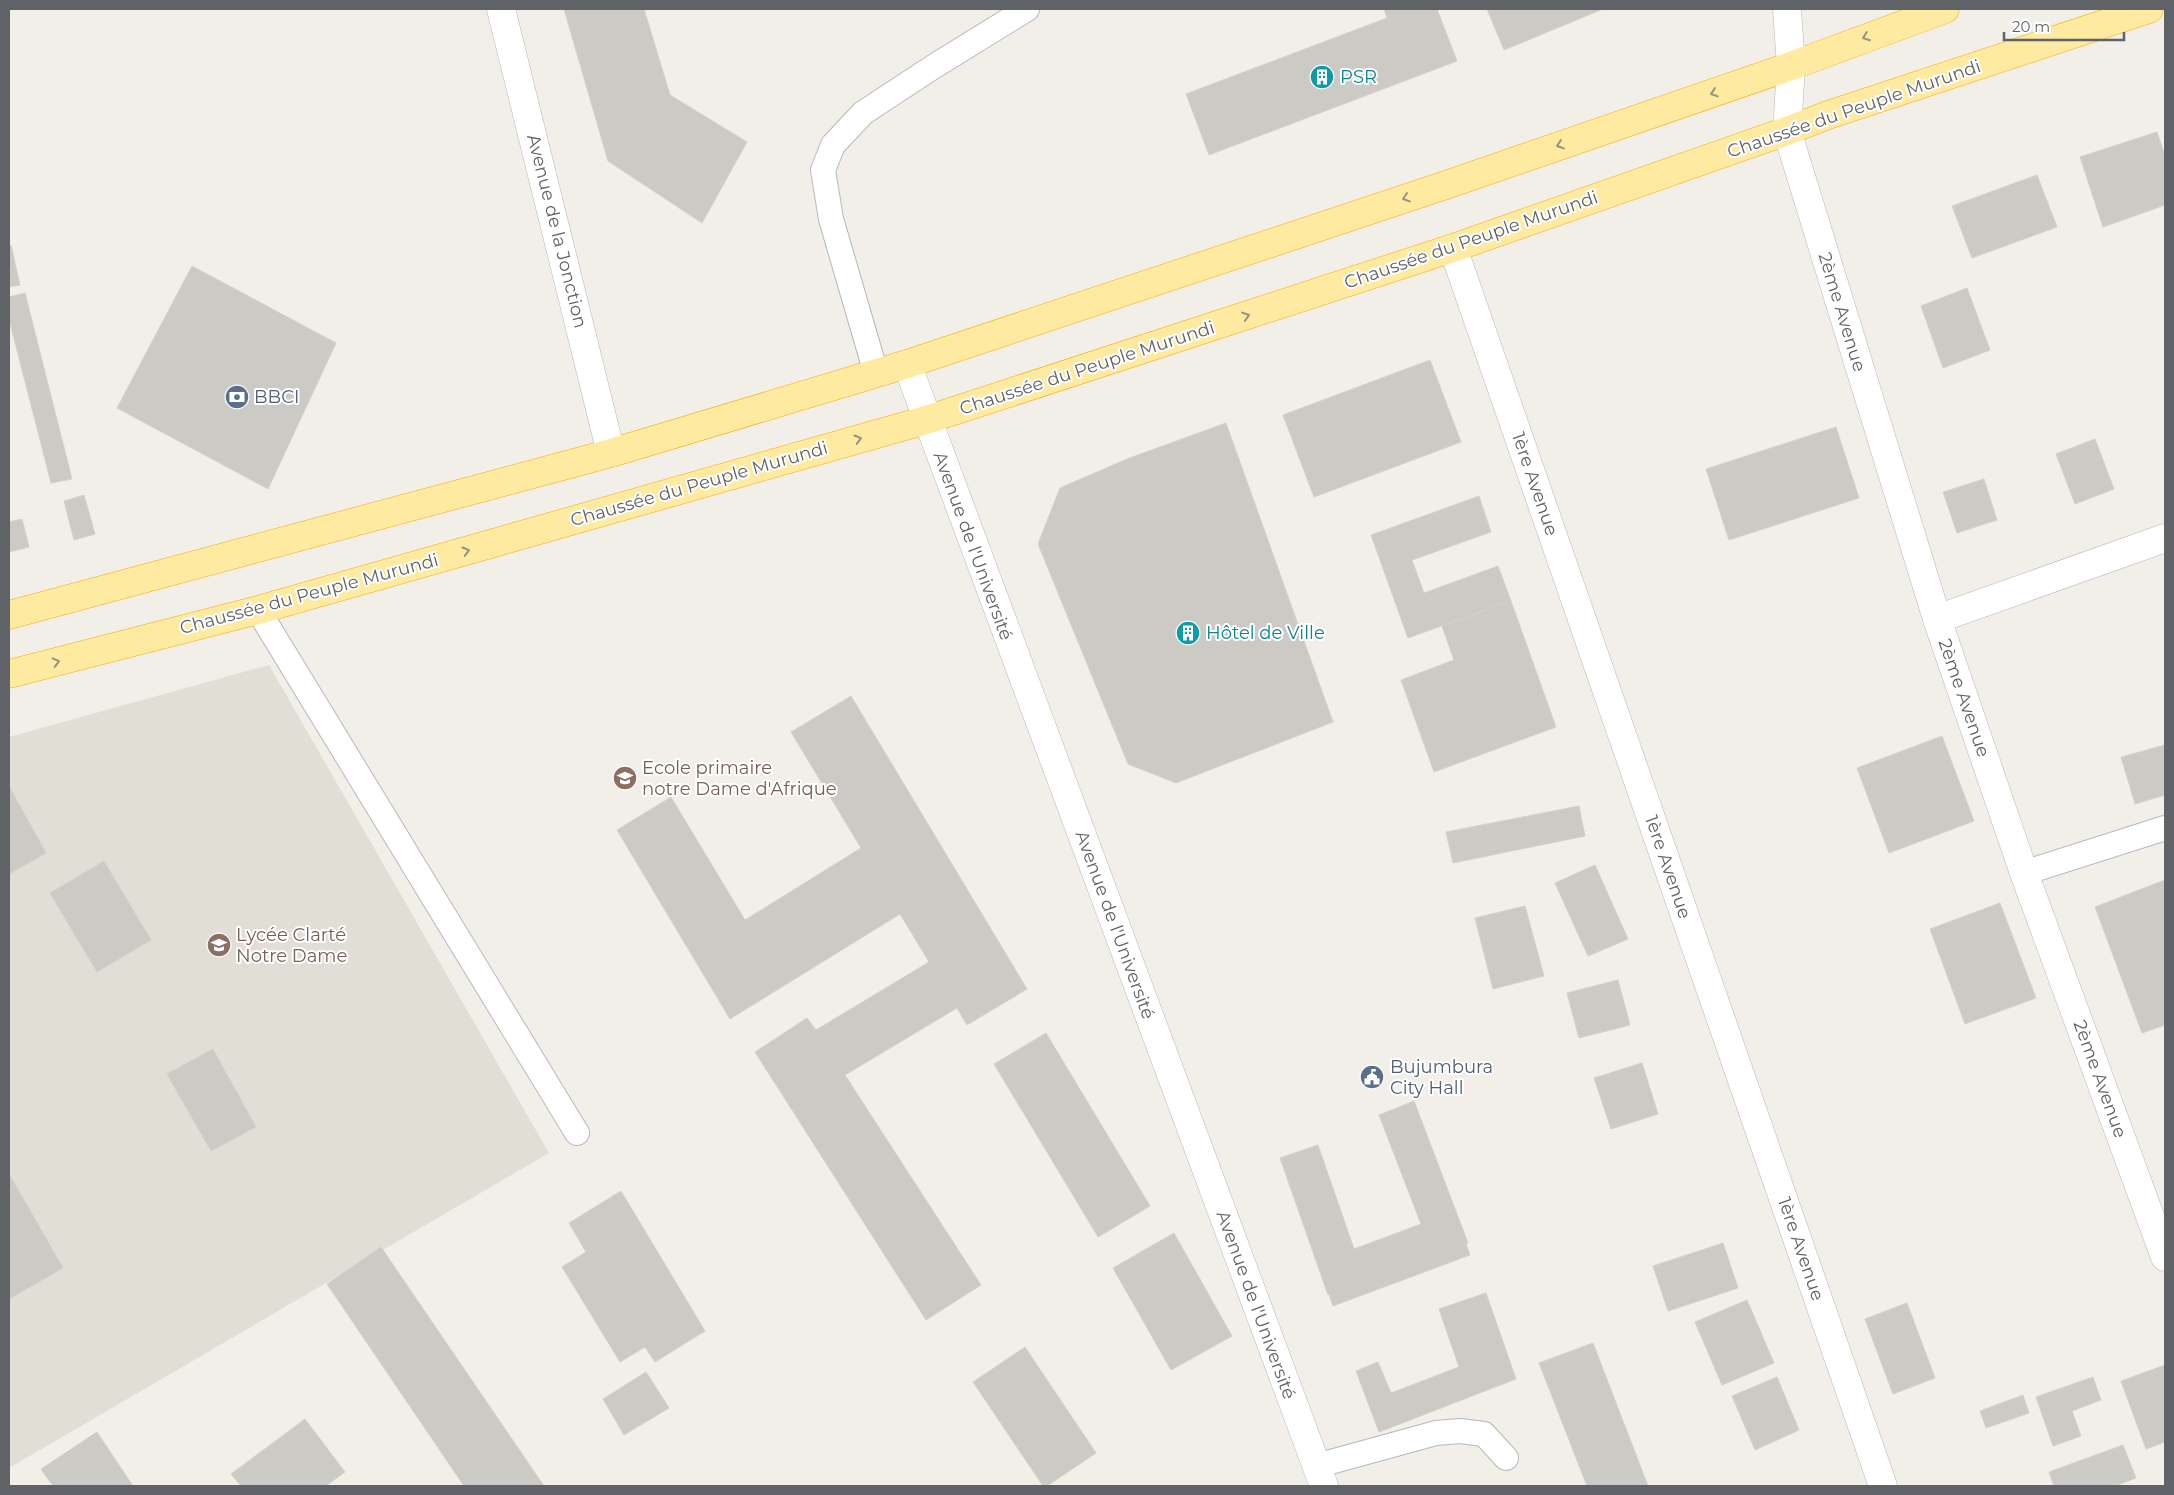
<svg xmlns="http://www.w3.org/2000/svg" width="2174" height="1495" font-family="Montserrat,sans-serif">
<style>
.education{fill:#e1ded6}
.building{fill:#cccac5;stroke:#d6d1c6}
.lines{fill:none;stroke-linecap:round;stroke-linejoin:round}
.service-casing{stroke:#b5b8bc;stroke-width:26}
.minor-casing{stroke:#b5b8bc;stroke-width:29}
.tertiary-casing{stroke:#b5b8bc;stroke-width:29}
.trunk-casing{stroke:#f9ab00;stroke-width:29}
.service{stroke:#fff;stroke-width:24}
.minor{stroke:#fff;stroke-width:28}
.tertiary{stroke:#fff;stroke-width:28}
.trunk{stroke:#feeaa1;stroke-width:28}
.oneway{stroke:#97927c}
.labels{text-anchor:middle;dominant-baseline:central;stroke-width:4;stroke-linejoin:round;paint-order:stroke}
.culture-label{font-size:18px;fill:#0d838f;stroke:#fff;text-anchor:start}
.street-label{font-size:18px;fill:#5f6368;stroke:#fff}
.service-label{font-size:18px;fill:#4e5e75;stroke:#fff;text-anchor:start}
.education-label{font-size:18px;fill:#785e54;stroke:#fff;text-anchor:start}
</style>
<rect width="100%" height="100%" fill="#f1efe8"/>
<!-- education -->
<polygon class="education" points="269,665 549,1153 9,1468 9,737"/>
<!-- building -->
<g class="building">
<polygon points="564,9 644,9 670,95 747,142 702,223 608,161"/>
<polygon points="1384,9 1437,9 1457,61 1209,155 1186,94 1387,18"/>
<polygon points="1487,9 1603,9 1504,50"/>
<polygon points="2157,132 2165,156 2165,205 2103,227 2080,157"/>
<polygon points="2037,175 2057,227 1972,258 1952,206"/>
<polygon points="11,245 20,285 9,287 9,246"/>
<polygon points="192,266 336,343 268,489 117,408"/>
<polygon points="1967,288 1990,350 1943,368 1921,306"/>
<polygon points="25,293 72,479 51,483 9,319 9,297"/>
<polygon points="1430,360 1461,442 1314,497 1283,415"/>
<polygon points="1226,423 1333,722 1176,783 1128,764 1038,544 1060,488 1127,459"/>
<polygon points="1836,427 1859,498 1729,540 1706,469"/>
<polygon points="2095,439 2114,489 2075,504 2056,454"/>
<polygon points="1984,479 1997,520 1957,533 1943,492"/>
<polygon points="84,495 95,534 74,540 64,501"/>
<polygon points="1479,496 1491,532 1412,560 1424,593 1498,566 1511,601 1408,638 1371,535"/>
<polygon points="22,519 29,547 9,552 9,522"/>
<polygon points="1511,601 1556,727 1434,772 1401,680 1454,660 1442,626"/>
<polygon points="851,696 1027,989 967,1025 957,1008 845,1075 981,1285 926,1320 755,1052 807,1018 816,1030 929,962 900,914 730,1019 617,830 671,797 745,920 861,848 791,732"/>
<polygon points="1942,736 1974,821 1889,853 1857,768"/>
<polygon points="2165,745 2165,795 2135,804 2121,757"/>
<polygon points="9,786 46,853 9,874"/>
<polygon points="1579,806 1585,836 1453,863 1446,832"/>
<polygon points="104,861 151,940 97,972 50,893"/>
<polygon points="1595,865 1628,939 1588,956 1555,883"/>
<polygon points="2165,880 2165,1025 2142,1033 2095,907"/>
<polygon points="2000,903 2036,998 1965,1024 1930,929"/>
<polygon points="1525,906 1544,976 1493,989 1475,918"/>
<polygon points="1618,980 1630,1025 1579,1038 1567,993"/>
<polygon points="1046,1033 1150,1206 1098,1237 994,1064"/>
<polygon points="213,1049 256,1127 211,1151 167,1074"/>
<polygon points="1642,1063 1658,1114 1611,1129 1594,1078"/>
<polygon points="1414,1101 1468,1243 1466,1244 1470,1255 1333,1306 1329,1294 1328,1295 1280,1158 1318,1145 1354,1249 1421,1224 1379,1115"/>
<polygon points="9,1174 63,1268 9,1299"/>
<polygon points="621,1191 705,1331 655,1362 645,1347 620,1362 562,1267 586,1252 569,1223"/>
<polygon points="1174,1233 1232,1336 1171,1370 1113,1268"/>
<polygon points="1723,1243 1738,1288 1668,1311 1653,1266"/>
<polygon points="381,1247 544,1486 464,1486 327,1284"/>
<polygon points="1486,1293 1516,1379 1379,1432 1356,1371 1378,1362 1391,1393 1459,1367 1439,1309"/>
<polygon points="1747,1300 1774,1363 1722,1385 1695,1322"/>
<polygon points="1907,1303 1935,1378 1893,1394 1865,1319"/>
<polygon points="1593,1343 1648,1486 1587,1486 1539,1363"/>
<polygon points="1025,1347 1096,1453 1047,1486 1043,1486 973,1382"/>
<polygon points="2165,1365 2165,1442 2146,1449 2121,1381"/>
<polygon points="646,1372 669,1408 624,1435 603,1399"/>
<polygon points="1777,1377 1799,1430 1755,1450 1732,1396"/>
<polygon points="2093,1377 2101,1400 2072,1411 2081,1436 2053,1446 2036,1397"/>
<polygon points="2023,1395 2029,1413 1986,1428 1980,1411"/>
<polygon points="305,1419 345,1472 326,1486 241,1486 231,1474"/>
<polygon points="97,1432 133,1486 53,1486 41,1469"/>
<polygon points="2123,1445 2136,1478 2115,1486 2054,1486 2049,1472"/>
</g>
<g class="lines">
<!-- service casing -->
<g class="service-casing">
<g id="service">
<polyline points="876,373 831,219 823,170 833,145 863,113 933,67 1027,9"/>
<polyline points="258,610 577,1133"/>
<polyline points="2024,873 2165,828"/>
<polyline points="1316,1466 1436,1433 1460,1431 1484,1434 1506,1458"/>
</g>
</g>
<!-- minor casing -->
<g class="minor-casing">
<g id="minor">
<polyline points="501,9 611,453"/>
<polyline points="1787,131 1937,619 2024,873 2165,1257"/>
<polyline points="1453,248 1883,1486"/>
<polyline points="1937,619 2165,538"/>
</g>
</g>
<!-- tertiary casing -->
<g class="tertiary-casing">
<g id="tertiary">
<polyline points="1787,131 1791,66 1787,9"/>
<polyline points="907,364 1324,1486"/>
</g>
</g>
<!-- trunk casing -->
<g class="trunk-casing">
<g id="trunk">
<polyline points="9,615 611,453 907,364 1443,186 1791,66 1945,9"/>
<polyline points="9,674 258,610 926,420 1453,248 1787,131 1828,115 2149,9"/>
</g>
</g>
<!-- service -->
<use href="#service" class="service"/>
<!-- minor -->
<use href="#minor" class="minor"/>
<!-- tertiary -->
<use href="#tertiary" class="tertiary"/>
<!-- trunk -->
<use href="#trunk" class="trunk"/>
</g>
<!-- one-way arrows -->
<defs><path id="oneway-chevron" d="M-2-3.5L2.5 0L-2 3.5" fill="none" stroke-width="1.6" stroke-linecap="round" stroke-linejoin="round" transform="scale(1.25)"/></defs>
<g class="oneway">
<use href="#oneway-chevron" transform="translate(1866 37) rotate(159)"/>
<use href="#oneway-chevron" transform="translate(1714 93) rotate(161)"/>
<use href="#oneway-chevron" transform="translate(1560 145) rotate(161)"/>
<use href="#oneway-chevron" transform="translate(1406 198) rotate(161)"/>
<use href="#oneway-chevron" transform="translate(1246 316) rotate(-18)"/>
<use href="#oneway-chevron" transform="translate(858 439) rotate(-16)"/>
<use href="#oneway-chevron" transform="translate(466 551) rotate(-16)"/>
<use href="#oneway-chevron" transform="translate(56 662) rotate(-15)"/>
</g>
<!-- icons -->
<defs>
<g id="building-disc" transform="scale(1.25)"><circle r="9.5" fill="#0f9aa8" stroke="#fff"/><path d="M-4-6H4V6H1V3H-1V6H-4ZM-2.5-4.3h1.7v1.8h-1.7ZM.8-4.3h1.7v1.8H.8ZM-2.5-1h1.7V.8h-1.7ZM.8-1h1.7V.8H.8Z" fill="#fff"/></g>
<g id="bank-disc" transform="scale(1.25)"><circle r="9.5" fill="#5c6f8a" stroke="#fff"/><path d="M-6-4H6V4H-6ZM0-2.3a2.3 2.3 0 1 0 0 4.6a2.3 2.3 0 1 0 0-4.6Z" fill="#fff"/></g>
<g id="school-disc" transform="scale(1.25)"><circle r="9.5" fill="#8d6e63" stroke="#fff"/><path d="M0-5L7-2L0 1L-7-2ZM-4 1L0 2.5L4 1V4Q0 6-4 4Z" fill="#fff"/></g>
<g id="civic-disc" transform="scale(1.25)"><circle r="9.5" fill="#5c6f8a" stroke="#fff"/><path d="M-.6-6.5H3V-4.5H.6V-3L4-1V1h2V6H-6V1h2V-1L-.6-3ZM-1.2 2.5V6h2.4V2.5Z" fill="#fff"/></g>
</defs>
<g fill-rule="evenodd">
<use href="#building-disc" x="1322" y="77"/>
<use href="#bank-disc" x="237" y="397"/>
<use href="#building-disc" x="1188" y="633"/>
<use href="#school-disc" x="625" y="778"/>
<use href="#school-disc" x="219" y="945"/>
<use href="#civic-disc" x="1372" y="1077"/>
</g>
<g class="labels">
<!-- culture labels -->
<g class="culture-label">
<text x="1340" y="77">PSR</text>
<text x="1206" y="633">Hôtel de Ville</text>
</g>
<!-- street labels -->
<g class="street-label">
<text transform="translate(1854 109) rotate(-19)">Chaussée du Peuple Murundi</text>
<text transform="translate(557 231) rotate(76)">Avenue de la Jonction</text>
<text transform="translate(1471 240) rotate(-19)">Chaussée du Peuple Murundi</text>
<text transform="translate(1842 312) rotate(73)">2ème Avenue</text>
<text transform="translate(1087 368) rotate(-18)">Chaussée du Peuple Murundi</text>
<text transform="translate(699 484) rotate(-16)">Chaussée du Peuple Murundi</text>
<text transform="translate(1535 484) rotate(71)">1ère Avenue</text>
<text transform="translate(973 546) rotate(70)">Avenue de l'Université</text>
<text transform="translate(309 594) rotate(-15)">Chaussée du Peuple Murundi</text>
<text transform="translate(1964 698) rotate(71)">2ème Avenue</text>
<text transform="translate(1668 867) rotate(71)">1ère Avenue</text>
<text transform="translate(1115 925) rotate(70)">Avenue de l'Université</text>
<text transform="translate(2100 1079) rotate(70)">2ème Avenue</text>
<text transform="translate(1801 1249) rotate(71)">1ère Avenue</text>
<text transform="translate(1256 1305) rotate(70)">Avenue de l'Université</text>
</g>
<!-- service labels -->
<g class="service-label">
<text x="254" y="397">BBCI</text>
<text x="1390" y="1067">Bujumbura<tspan x="1390" dy="21">City Hall</tspan></text>
</g>
<!-- education labels -->
<g class="education-label">
<text x="642" y="768">Ecole primaire<tspan x="642" dy="21">notre Dame d'Afrique</tspan></text>
<text x="236" y="935">Lycée Clarté<tspan x="236" dy="21">Notre Dame</tspan></text>
</g>
</g>
<!-- border -->
<rect width="2174" height="1495" fill="none" stroke="#5f6368" stroke-width="20"/>
<!-- scale -->
<path d="M2004 32v8h120v-8" fill="none" stroke="#5f6368" stroke-width="2.5"/>
<text x="2012" y="32" font-size="15" fill="#5f6368" stroke="#ffffff" stroke-width="4" paint-order="stroke">20 m</text>
</svg>
